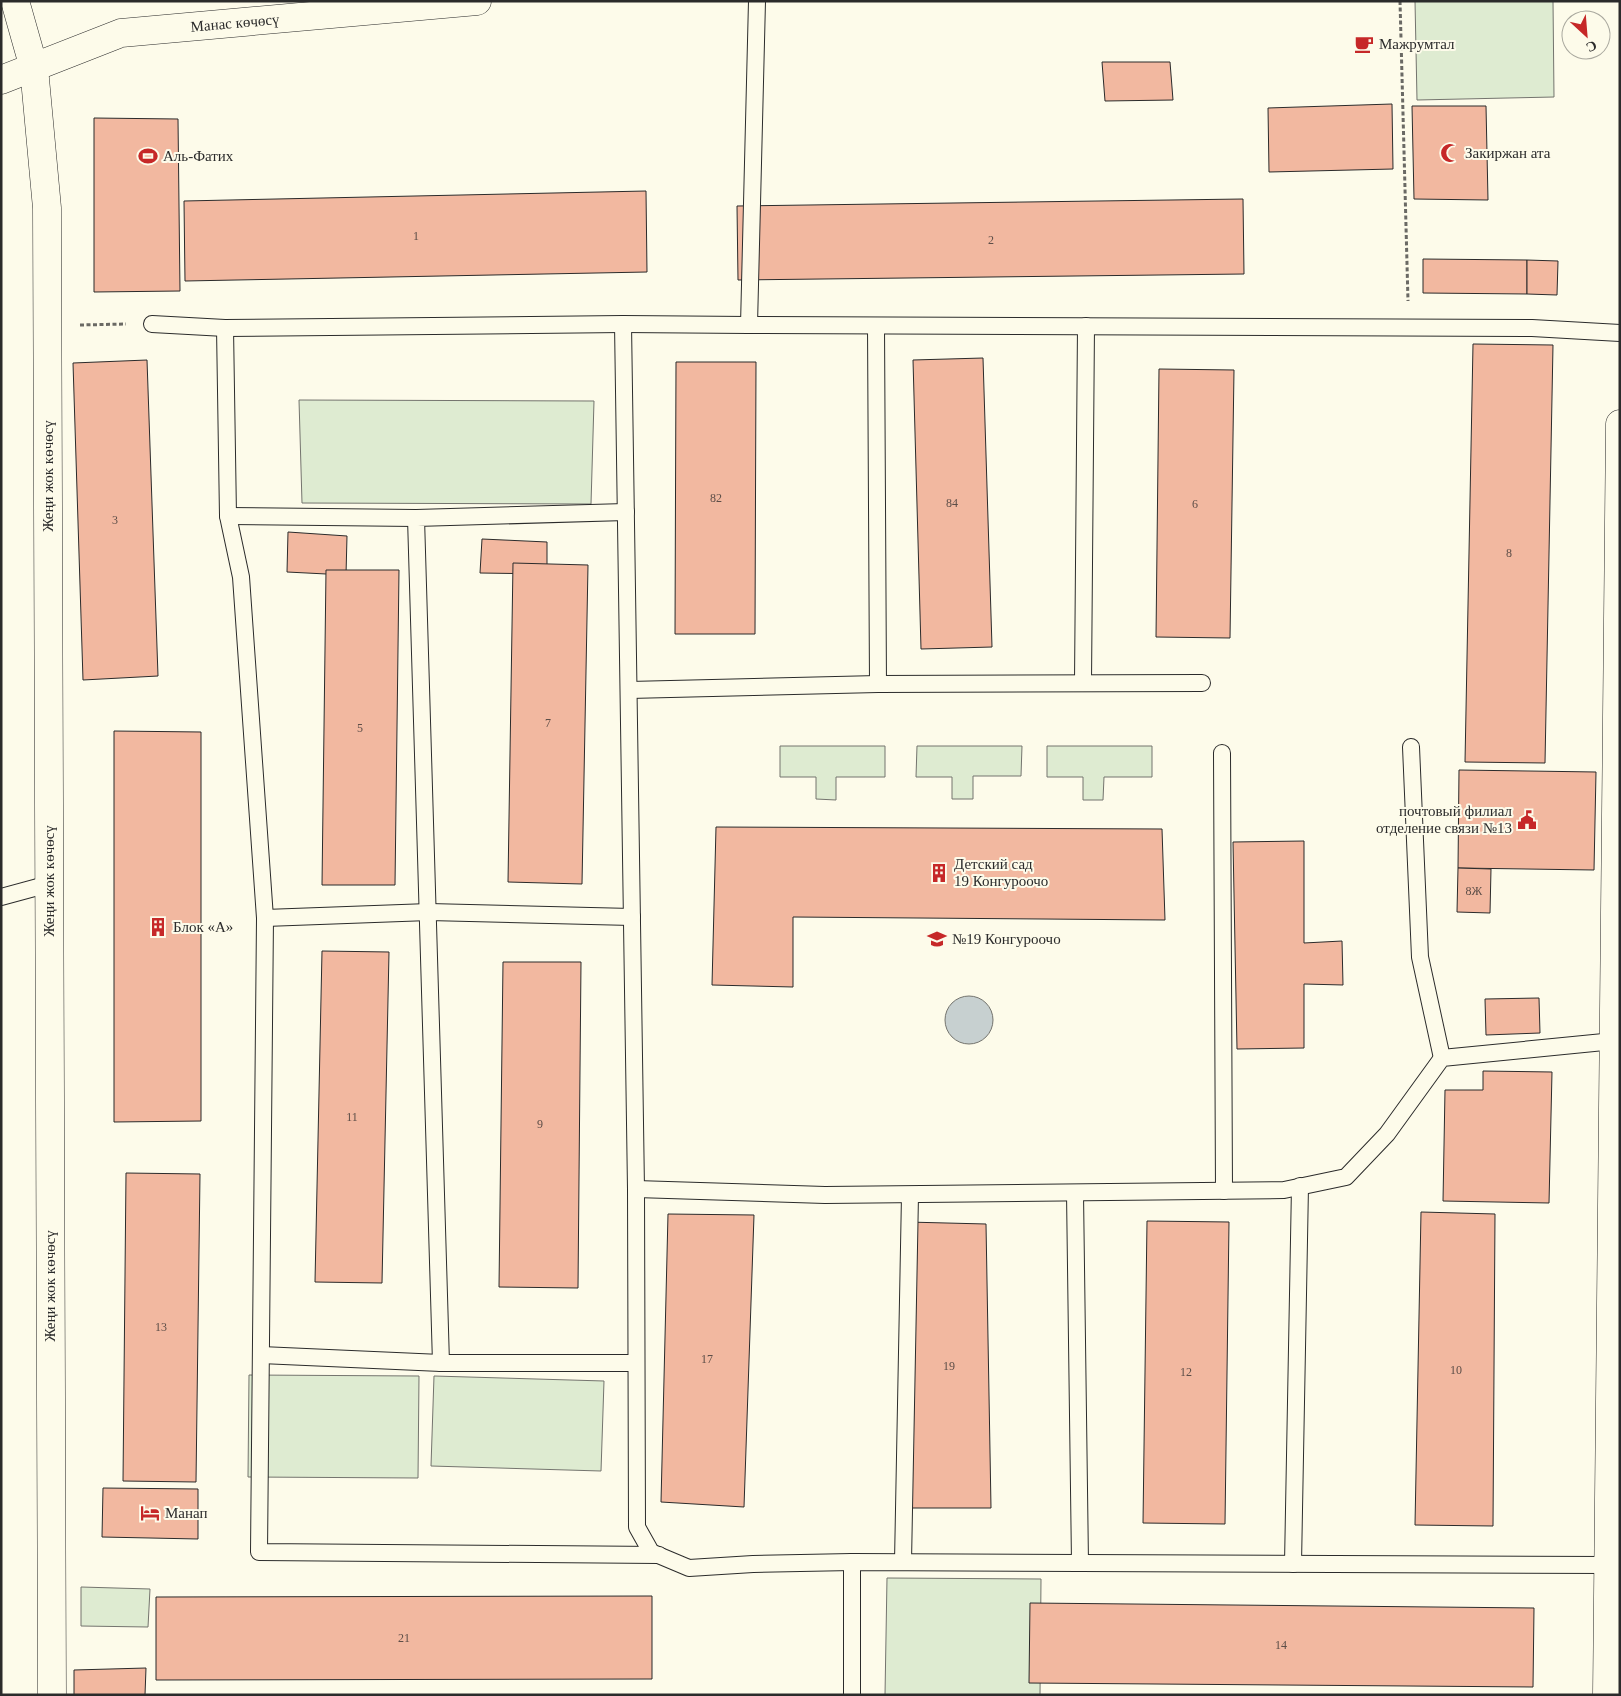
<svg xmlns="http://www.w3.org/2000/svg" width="1621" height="1696" font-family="'Times New Roman',serif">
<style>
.green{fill:#deebd1;stroke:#74746e}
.water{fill:#c7d0d0;stroke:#74746e}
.building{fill:#f2b8a0;stroke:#2b2b2b}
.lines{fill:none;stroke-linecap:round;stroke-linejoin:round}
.service-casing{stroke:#2b2b2b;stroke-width:18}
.secondary-casing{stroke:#2b2b2b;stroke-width:29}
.path{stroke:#6a6964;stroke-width:3;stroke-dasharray:4 2.5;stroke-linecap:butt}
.service{stroke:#fdfbea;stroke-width:16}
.secondary{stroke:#fdfbea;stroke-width:28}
.labels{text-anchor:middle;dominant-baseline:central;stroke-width:4;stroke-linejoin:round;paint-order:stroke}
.number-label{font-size:12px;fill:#5d4e48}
.street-label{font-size:15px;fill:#2b2b2b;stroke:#fdfbea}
.poi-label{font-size:15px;fill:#2b2b2b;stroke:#fdfbea;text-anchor:start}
</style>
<rect width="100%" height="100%" fill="#fdfbea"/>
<!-- green -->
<g class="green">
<polygon points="1415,1 1553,1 1554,97 1417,100"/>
<polygon points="299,400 594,401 591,504 302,503"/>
<polygon points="780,746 885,746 885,777 836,777 836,800 816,799 816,777 780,777"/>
<polygon points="917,746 1022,746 1021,776 973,776 973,799 952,799 952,777 916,777"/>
<polygon points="1047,746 1152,746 1152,777 1104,777 1103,800 1083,800 1083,777 1047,777"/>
<polygon points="249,1375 419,1376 418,1478 248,1477"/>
<polygon points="434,1376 604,1381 601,1471 431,1466"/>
<polygon points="887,1578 1041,1579 1040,1695 885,1695"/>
<polygon points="81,1587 150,1589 148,1627 81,1626"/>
</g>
<!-- water -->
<circle class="water" cx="969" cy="1020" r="24"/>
<!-- building -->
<g class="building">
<polygon points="1102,62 1170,62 1173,100 1105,101"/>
<polygon points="1392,104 1393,169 1269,172 1268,108"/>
<polygon points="1412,106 1486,106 1488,200 1414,199"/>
<polygon points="94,118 178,119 180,291 94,292"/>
<polygon points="646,191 647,272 185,281 184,201"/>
<polygon points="1243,199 1244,274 738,280 737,206"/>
<polygon points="1423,259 1527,260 1527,294 1423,293"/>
<polygon points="1527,260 1558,261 1557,295 1527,294"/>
<polygon points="1473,344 1553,345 1545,763 1465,762"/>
<polygon points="983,358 992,647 921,649 913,360"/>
<polygon points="147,360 158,676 83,680 73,363"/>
<polygon points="676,362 756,362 755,634 675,634"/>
<polygon points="1159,369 1234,370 1230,638 1156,637"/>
<polygon points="288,532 347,536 346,575 287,572"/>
<polygon points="482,539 547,542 547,574 480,573"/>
<polygon points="513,563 588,565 582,884 508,882"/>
<polygon points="326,570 399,570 395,885 322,885"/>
<polygon points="114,731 201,732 201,1121 114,1122"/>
<polygon points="1459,770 1596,772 1594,870 1458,868"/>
<polygon points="716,827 1162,829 1165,920 793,917 793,987 712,985"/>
<polygon points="1304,841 1304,943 1342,941 1343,985 1304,984 1304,1048 1237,1049 1233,842"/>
<polygon points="1458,868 1491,869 1490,913 1457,912"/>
<polygon points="322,951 389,952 382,1283 315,1282"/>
<polygon points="503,962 581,962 578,1288 499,1287"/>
<polygon points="1539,998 1540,1033 1486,1035 1485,999"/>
<polygon points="1483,1071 1552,1072 1549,1203 1443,1201 1445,1090 1483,1090"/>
<polygon points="126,1173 200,1174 196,1482 123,1481"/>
<polygon points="1421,1212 1495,1214 1493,1526 1415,1525"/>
<polygon points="668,1214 754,1215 744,1507 661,1502"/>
<polygon points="1147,1221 1229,1222 1225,1524 1143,1523"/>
<polygon points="907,1222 986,1224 991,1508 910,1508"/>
<polygon points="103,1488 198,1489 198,1539 102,1537"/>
<polygon points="652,1596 652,1679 156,1680 156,1597"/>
<polygon points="1030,1603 1534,1608 1533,1687 1029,1683"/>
<polygon points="146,1668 145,1695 74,1695 74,1670"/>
</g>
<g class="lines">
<!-- service casing -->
<g class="service-casing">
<g id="service">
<polyline points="757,1 749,325 1532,328 1620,333"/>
<polyline points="152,324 225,328 623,324 749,325"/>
<polyline points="623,324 636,1189 637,1527 651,1552 689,1568 753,1564 852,1562"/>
<polyline points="876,326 878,684"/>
<polyline points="225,328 228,516 241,577 265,918 429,912 632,917"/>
<polyline points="228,516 416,518"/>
<polyline points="1083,682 1086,326"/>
<polyline points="629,690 878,684 1202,683"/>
<polyline points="1411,747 1420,957 1442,1058"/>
<polyline points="1222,753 1224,1191"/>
<polyline points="1,897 49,884"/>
<polyline points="265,918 259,1552 659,1555"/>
<polyline points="636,1189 825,1195 1284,1190 1346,1177 1387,1134 1442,1058 1614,1041"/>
<polyline points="1075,1193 1080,1563"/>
<polyline points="261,1355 441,1363 636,1363"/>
<polyline points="441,1363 416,518 626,512"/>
<polyline points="903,1562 910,1195"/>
<polyline points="1293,1564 1300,1186"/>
<polyline points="852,1695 852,1562 1609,1565"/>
</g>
</g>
<!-- secondary casing -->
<g class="secondary-casing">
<g id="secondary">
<polyline points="15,1 34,68 47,208 52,1695"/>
<polyline points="1,80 121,33 477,1"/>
<polyline points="1607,1695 1620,424"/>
</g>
</g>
<!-- path -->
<g class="path">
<polyline points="1400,1 1408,301"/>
<polyline points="80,325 126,324"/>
</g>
<!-- service -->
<use href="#service" class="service"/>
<!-- secondary -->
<use href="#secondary" class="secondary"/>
</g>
<!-- icons -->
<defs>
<g id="cafe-bare" transform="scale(1.5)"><path d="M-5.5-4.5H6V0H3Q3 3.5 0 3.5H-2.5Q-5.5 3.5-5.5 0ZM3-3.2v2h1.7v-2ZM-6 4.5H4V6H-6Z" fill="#c62828" stroke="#fdfbea" stroke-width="2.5" paint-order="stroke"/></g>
<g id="mosque-bare" transform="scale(1.5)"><path d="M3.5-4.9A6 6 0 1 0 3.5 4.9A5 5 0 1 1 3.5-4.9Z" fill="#c62828" stroke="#fdfbea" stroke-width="2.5" paint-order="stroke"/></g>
<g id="stadium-bare" transform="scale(1.5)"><path d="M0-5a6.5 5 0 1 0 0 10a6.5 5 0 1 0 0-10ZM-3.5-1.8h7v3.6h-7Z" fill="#c62828" stroke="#fdfbea" stroke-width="2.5" paint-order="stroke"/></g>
<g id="civic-bare" transform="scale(1.5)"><path d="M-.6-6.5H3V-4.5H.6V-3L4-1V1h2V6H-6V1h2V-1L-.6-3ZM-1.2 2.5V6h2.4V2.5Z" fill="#c62828" stroke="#fdfbea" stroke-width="2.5" paint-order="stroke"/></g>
<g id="building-bare" transform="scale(1.5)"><path d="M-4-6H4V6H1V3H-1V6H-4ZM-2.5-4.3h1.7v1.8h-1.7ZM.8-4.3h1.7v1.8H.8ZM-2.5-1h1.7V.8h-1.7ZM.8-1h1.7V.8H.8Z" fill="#c62828" stroke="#fdfbea" stroke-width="2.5" paint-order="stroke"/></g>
<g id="school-bare" transform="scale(1.5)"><path d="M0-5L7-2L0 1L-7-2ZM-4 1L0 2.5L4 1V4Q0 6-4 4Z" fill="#c62828" stroke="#fdfbea" stroke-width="2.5" paint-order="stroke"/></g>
<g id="hotel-bare" transform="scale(1.5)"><path d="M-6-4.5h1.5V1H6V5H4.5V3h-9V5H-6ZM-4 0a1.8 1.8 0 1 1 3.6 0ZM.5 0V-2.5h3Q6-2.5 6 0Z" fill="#c62828" stroke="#fdfbea" stroke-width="2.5" paint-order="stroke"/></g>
</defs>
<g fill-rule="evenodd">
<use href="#cafe-bare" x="1364" y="44"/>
<use href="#mosque-bare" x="1450" y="153"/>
<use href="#stadium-bare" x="148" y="156"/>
<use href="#civic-bare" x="1527" y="820"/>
<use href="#building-bare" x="939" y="873"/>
<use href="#building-bare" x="158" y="927"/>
<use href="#school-bare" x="937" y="939"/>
<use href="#hotel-bare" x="150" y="1513"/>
</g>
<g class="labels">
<!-- number labels -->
<g class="number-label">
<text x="416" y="236">1</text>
<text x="991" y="240">2</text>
<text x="716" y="498">82</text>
<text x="952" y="503">84</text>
<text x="1195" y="504">6</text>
<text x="115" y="520">3</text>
<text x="1509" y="553">8</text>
<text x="548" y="723">7</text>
<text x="360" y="728">5</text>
<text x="1474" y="891">8Ж</text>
<text x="352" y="1117">11</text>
<text x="540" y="1124">9</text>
<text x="161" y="1327">13</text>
<text x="707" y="1359">17</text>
<text x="949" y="1366">19</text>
<text x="1456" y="1370">10</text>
<text x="1186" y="1372">12</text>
<text x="404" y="1638">21</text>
<text x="1281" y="1645">14</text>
</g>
<!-- street labels -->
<g class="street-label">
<text transform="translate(235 23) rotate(-5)">Манас көчөсү</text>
<text transform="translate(48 476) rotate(-90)">Жеңи жок көчөсү</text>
<text transform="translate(49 881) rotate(-90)">Жеңи жок көчөсү</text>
<text transform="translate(50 1286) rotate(-90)">Жеңи жок көчөсү</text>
</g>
<!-- poi labels -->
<g class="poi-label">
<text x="1379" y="44">Мажрумтал</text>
<text x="1465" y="153">Закиржан ата</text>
<text x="163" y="156">Аль-Фатих</text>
<text x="1512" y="811" text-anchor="end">почтовый филиал<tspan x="1512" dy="17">отделение связи №13</tspan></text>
<text x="954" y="864">Детский сад<tspan x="954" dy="17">19 Конгуроочо</tspan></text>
<text x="173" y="927">Блок «А»</text>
<text x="952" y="939">№19 Конгуроочо</text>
<text x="165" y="1513">Манап</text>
</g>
</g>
<!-- border -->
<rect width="1621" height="1696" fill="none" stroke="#2b2b2b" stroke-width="5"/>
<!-- north arrow -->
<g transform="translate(1586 35) rotate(154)"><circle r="24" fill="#fdfbea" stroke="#a9a89e"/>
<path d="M0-4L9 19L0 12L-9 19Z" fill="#c62828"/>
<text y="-8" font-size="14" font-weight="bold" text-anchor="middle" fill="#2b2b2b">С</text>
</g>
</svg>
